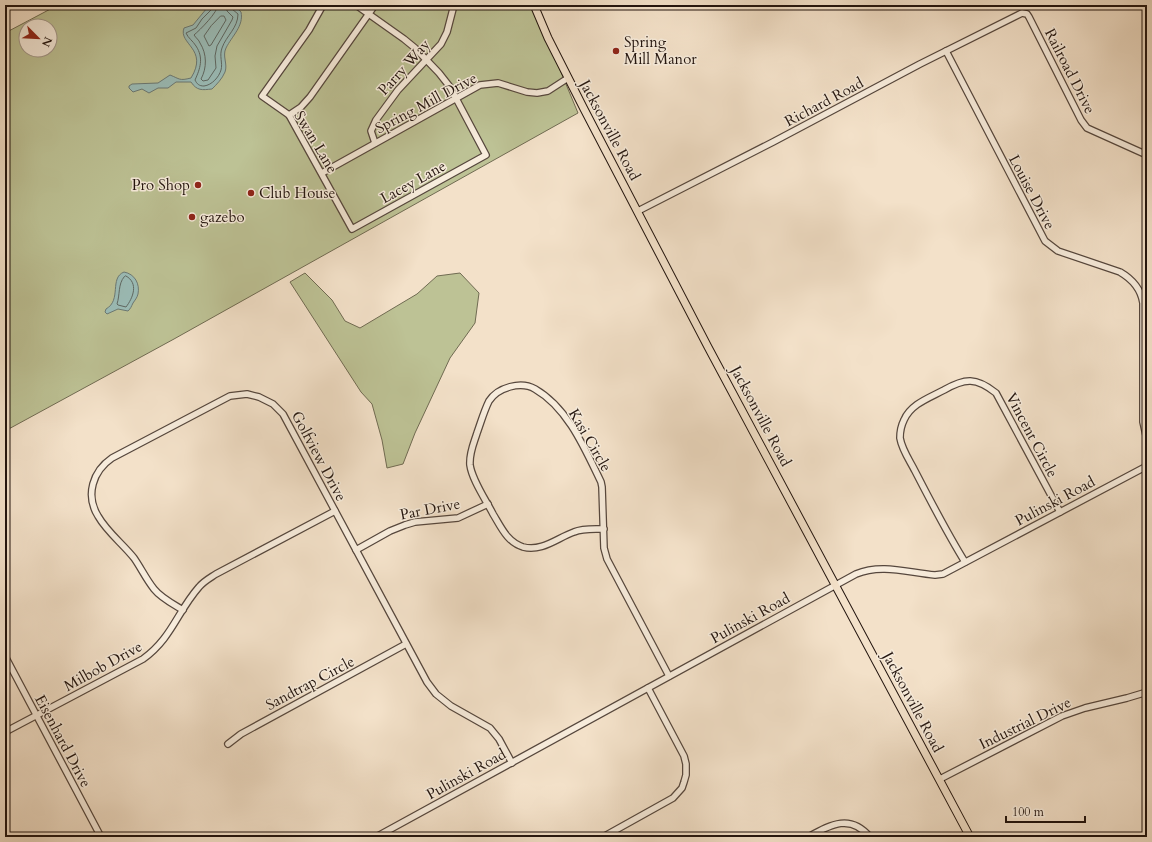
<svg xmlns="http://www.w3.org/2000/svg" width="1152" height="842" font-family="Cardo,serif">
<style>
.green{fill:#bdc295;stroke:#706b52;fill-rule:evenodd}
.water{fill:#9bbdb8;stroke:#6b7974}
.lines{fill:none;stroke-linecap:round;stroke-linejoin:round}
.shore{stroke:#5e6863;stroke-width:1}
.minor-casing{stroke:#56473d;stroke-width:8}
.major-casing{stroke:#22140e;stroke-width:9}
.minor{stroke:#f7ecdc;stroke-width:5.5}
.major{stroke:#f3e1c9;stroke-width:7}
.poi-dot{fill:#8f2418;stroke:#f7ecdc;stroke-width:1.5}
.labels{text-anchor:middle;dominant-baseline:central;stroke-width:3;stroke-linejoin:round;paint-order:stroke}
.poi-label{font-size:15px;fill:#22140e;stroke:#f7ecdc;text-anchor:start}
.street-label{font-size:15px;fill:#22140e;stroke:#f7ecdc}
</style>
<rect width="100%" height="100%" fill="#f3e1c9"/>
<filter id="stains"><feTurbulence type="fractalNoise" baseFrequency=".005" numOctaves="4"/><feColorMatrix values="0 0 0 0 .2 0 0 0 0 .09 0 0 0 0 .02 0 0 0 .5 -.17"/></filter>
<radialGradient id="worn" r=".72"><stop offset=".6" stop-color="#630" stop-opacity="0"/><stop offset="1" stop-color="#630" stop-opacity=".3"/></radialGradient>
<!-- green -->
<g class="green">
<path d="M58,5H533L578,113L174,339L5,431V33ZM26,26H50V50H26Z"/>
<polygon points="305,273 332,300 345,321 360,328 417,294 437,276 460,273 479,293 475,323 450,358 415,433 403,464 387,468 382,440 372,404 361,392 290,282"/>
</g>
<!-- water -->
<g class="water">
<path d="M212,5H234L241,12C244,26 232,36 226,48C222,56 228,64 225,72C222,79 217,84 212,89C202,90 197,91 191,82H176L168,88H158L149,93L142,89L133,92L129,88V86L132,84L158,83L170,75C180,79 179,81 191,78C209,49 178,44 184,28L193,25L207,8Z"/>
<path d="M124,272C135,274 140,284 138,294C137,298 135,300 133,303C131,307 131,308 128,311L118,309L107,314L105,312L106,309C122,300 109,278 124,272Z"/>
</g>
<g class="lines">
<!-- shore -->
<g class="shore">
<path d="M213,5L212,9L202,19L196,28L186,33C188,38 193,41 196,46C204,58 200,69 195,80C197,84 199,86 204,86C212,85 219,77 221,70C223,63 219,56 222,48C226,36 238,28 238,14L232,9L231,5"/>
<path d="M218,5C218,12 200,30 194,35C196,38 199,40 200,43C207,54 207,68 201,79L203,81L208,80L216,68L215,56L217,46L232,20L233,17L227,11L226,5"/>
<polygon points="221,16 224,16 226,20 211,45 209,46 204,36 211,26"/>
<path d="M126,276C139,283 133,298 126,307L118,305L117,304C120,295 118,284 124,277Z"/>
</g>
<!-- minor casing -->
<g class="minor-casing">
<g id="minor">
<polyline points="323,5 309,30 262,96 289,115 352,229 486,155 450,87 439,73 415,48 404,39 356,5"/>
<path d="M946,51L1045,241L1058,251L1120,272C1132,279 1141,289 1143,303V422L1147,440"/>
<polyline points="289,115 301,107 310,97 375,5"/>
<polyline points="375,143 371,131 376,120 398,90 441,44 447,32 454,5"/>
<polyline points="322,173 480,85 498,83 527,92 537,93 548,91 568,78"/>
<polyline points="638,211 773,142 920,64 1022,13 1027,14 1029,17 1081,120 1087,128 1147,155"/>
<path d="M604,529C594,529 583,528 574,532C557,538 542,552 523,547C507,542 501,527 493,514C486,500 472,480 470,465C469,453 474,443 477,433C481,422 484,411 489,401C498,387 521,381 535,389C568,408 585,449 601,482L602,487L604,548L607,559L669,676"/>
<polyline points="356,550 390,531 405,525 415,522 458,518 488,504"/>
<path d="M965,562C947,533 931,502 915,471C910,461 902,450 900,438C900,432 901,426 904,420C911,404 929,398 944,390C965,378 976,377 996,393L1060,512"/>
<path d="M183,610C173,604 161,598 154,589C146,579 141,568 134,558C123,544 107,532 98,516C85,495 93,471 112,458L230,396L247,394L259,397L273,404L283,414L427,682L436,694L451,706L490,728L499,739L512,763"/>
<polyline points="5,656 101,837"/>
<path d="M5,732L143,659C172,638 177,612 199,587C204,581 210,578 216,574L335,511"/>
<polyline points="228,744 241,734 406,644"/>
<polyline points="940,779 1062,716 1085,708 1127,698 1147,692"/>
<path d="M376,837L856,574C882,563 909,573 935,575L943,574L1147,466"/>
<polyline points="603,837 673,798 682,788 684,782 686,775 686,764 684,756 648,688"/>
<path d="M808,837C830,825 850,813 870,837"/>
</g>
</g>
<!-- major casing -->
<g class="major-casing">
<polyline id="major" points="534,5 548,38 584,109 708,347 970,837"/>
</g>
<!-- minor -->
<use href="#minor" class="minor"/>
<!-- major -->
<use href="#major" class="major"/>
</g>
<!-- markers -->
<g class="poi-dot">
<circle cx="616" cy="51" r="4"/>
<circle cx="198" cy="185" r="4"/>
<circle cx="251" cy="193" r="4"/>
<circle cx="192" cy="217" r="4"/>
</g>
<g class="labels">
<!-- poi labels -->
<g class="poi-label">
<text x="624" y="42">Spring<tspan x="624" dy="17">Mill Manor</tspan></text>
<text x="190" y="185" text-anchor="end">Pro Shop</text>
<text x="259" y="193">Club House</text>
<text x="200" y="217">gazebo</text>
</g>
<!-- street labels -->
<g class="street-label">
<text transform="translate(404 67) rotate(-48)">Parry Way</text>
<text transform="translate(1070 71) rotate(63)">Railroad Drive</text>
<text transform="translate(824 102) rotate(-28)">Richard Road</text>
<text transform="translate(426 103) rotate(-28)">Spring Mill Drive</text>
<text transform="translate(610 130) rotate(62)">Jacksonville Road</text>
<text transform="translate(316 142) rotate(59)">Swan Lane</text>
<text transform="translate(413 182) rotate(-29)">Lacey Lane</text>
<text transform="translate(1032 192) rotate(62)">Louise Drive</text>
<text transform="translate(761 416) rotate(62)">Jacksonville Road</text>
<text transform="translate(1032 435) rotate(62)">Vincent Circle</text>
<text transform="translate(590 440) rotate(60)">Kasi Circle</text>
<text transform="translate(319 456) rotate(62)">Golfview Drive</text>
<text transform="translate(1055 501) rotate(-28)">Pulinski Road</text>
<text transform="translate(430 509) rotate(-11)">Par Drive</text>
<text transform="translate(750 618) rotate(-29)">Pulinski Road</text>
<text transform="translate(103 666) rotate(-29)">Milbob Drive</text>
<text transform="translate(310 683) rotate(-28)">Sandtrap Circle</text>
<text transform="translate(913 702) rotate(62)">Jacksonville Road</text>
<text transform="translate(1025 723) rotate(-26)">Industrial Drive</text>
<text transform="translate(63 741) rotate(62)">Eisenhard Drive</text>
<text transform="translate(466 774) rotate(-29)">Pulinski Road</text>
</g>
</g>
<!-- margin -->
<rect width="1152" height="842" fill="none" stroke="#f3e1c9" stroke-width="20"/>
<rect x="6" y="6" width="1140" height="830" fill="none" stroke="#22140e" stroke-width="2"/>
<rect x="10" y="10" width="1132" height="822" fill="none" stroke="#22140e"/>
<!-- north arrow -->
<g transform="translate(38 38) rotate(114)"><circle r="19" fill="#f7ecdc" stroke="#a2968a"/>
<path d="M0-3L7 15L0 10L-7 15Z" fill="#8f2418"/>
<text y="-6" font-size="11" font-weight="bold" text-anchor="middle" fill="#22140e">N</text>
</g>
<!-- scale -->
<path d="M1006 816v6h79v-6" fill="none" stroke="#22140e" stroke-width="2"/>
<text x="1012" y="816" font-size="12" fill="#22140e" stroke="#f7ecdc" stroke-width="3" paint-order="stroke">100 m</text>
<rect width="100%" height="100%" filter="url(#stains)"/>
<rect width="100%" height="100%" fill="url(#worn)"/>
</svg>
